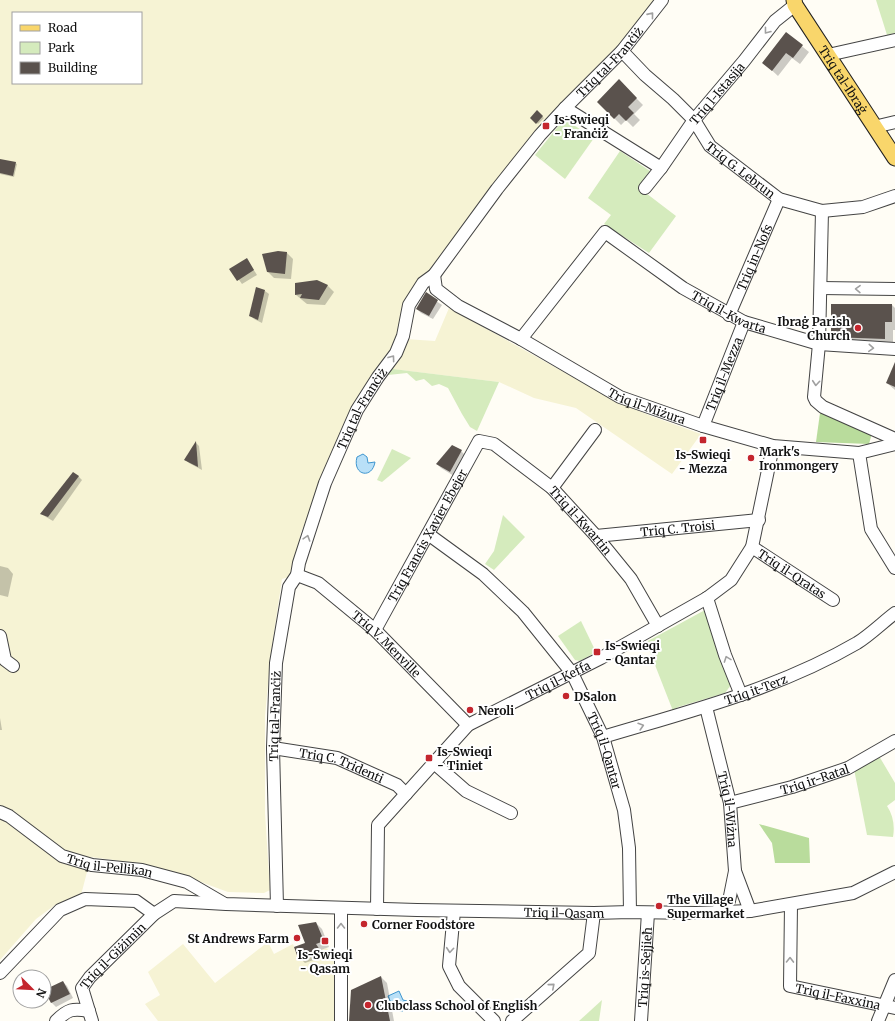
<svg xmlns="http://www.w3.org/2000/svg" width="895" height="1021" font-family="Merriweather,serif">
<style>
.farmland{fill:#f6f3d4;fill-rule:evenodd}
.green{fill:#d5ebbd}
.forest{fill:#b9dc9c}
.water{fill:#b9e0f7;stroke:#3f96cf}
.shadow{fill:#0003}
.building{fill:#5a524d}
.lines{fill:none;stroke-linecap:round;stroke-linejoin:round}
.minor-casing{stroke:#444;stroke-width:14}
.major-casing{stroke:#222;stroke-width:17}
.minor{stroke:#fff;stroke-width:12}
.major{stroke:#f9d66b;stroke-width:15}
.oneway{stroke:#a0a0a0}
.poi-dot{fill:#c4262e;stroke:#fff;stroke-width:1.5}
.labels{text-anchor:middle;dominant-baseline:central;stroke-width:4;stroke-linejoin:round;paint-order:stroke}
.street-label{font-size:12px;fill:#111;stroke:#fff}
.poi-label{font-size:12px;font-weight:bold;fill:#111;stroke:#fff;text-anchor:start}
</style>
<rect width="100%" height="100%" fill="#fffdf5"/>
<!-- farmland -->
<g class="farmland">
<path d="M0,0H657L618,48L471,215L403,304L401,337L356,404L301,532L292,576L282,579L271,653L265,716V813L270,890L264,893L228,892L190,878L144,864L91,857L81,895L55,905L36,919L0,960ZM13,13H141V83H13Z"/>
<polygon points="449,308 614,400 651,416 701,434 672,474 576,408 534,398 499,382 392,369 405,339 435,341"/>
<polygon points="268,942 274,954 293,944 298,958 327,948 336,966 336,1021 158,1021 145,1004 160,995 148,972 183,944 215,983"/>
</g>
<!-- green -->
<g class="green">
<polygon points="876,0 895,0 895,33 887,35"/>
<polygon points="564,119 594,138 565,179 535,155"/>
<polygon points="620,151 650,171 638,187 676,216 649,253 604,224 611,215 588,198"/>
<polygon points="399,354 393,369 499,382 477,431 470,427 462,414 448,388 439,384 432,386 424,379 416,381 407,373 388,375 386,373"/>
<polygon points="392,449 411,458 382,482 377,480"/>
<polygon points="503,515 525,537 494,570 485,564 494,551"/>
<polygon points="705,610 731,685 725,693 678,707 673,711 646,642"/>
<polygon points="581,621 596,652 580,661 575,660 558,636"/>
<path d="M879,756L895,783V800L887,806C893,815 895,826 893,837L867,835L854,769Z"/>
<polygon points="602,1000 599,1021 579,1021"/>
</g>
<!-- forest -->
<g class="forest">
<polygon points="820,413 872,433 869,444 816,442"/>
<polygon points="759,824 809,838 810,863 775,863 772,843"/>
</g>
<!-- water -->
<g class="water">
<path d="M363,454L367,457L368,463L375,462C372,480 352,475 357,457Z"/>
<polygon points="399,991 403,1000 407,1001 409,1005 403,1011 394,1010 388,996"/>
</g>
<!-- shadow -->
<g class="shadow">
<polygon points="787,34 809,52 800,64 792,58 778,76 764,63"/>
<polygon points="619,81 643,105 634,114 640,120 633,127 626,120 621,125 598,102"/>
<polygon points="537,112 544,118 538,124 532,118"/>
<polygon points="0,160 15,163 17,164 14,177 0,174"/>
<polygon points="278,252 287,253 293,259 291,279 274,278 268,272"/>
<polygon points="247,259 257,275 242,284 231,269"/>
<polygon points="317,281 328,286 334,292 325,305 307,304 296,295"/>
<polygon points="265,291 269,294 262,323 254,319 250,315"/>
<polygon points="426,294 442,305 433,319 421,313 417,309"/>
<polygon points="892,305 895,308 895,330 893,330 893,347 840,345 832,337"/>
<polygon points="895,368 895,390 887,383"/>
<polygon points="196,443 199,446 202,470 189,463 186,460"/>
<polygon points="461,451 465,455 454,476 441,468 437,464"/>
<polygon points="78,476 82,480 53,521 46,517 42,514"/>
<polygon points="0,566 8,568 13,574 8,597 0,595"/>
<polygon points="0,718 2,730 0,730"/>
<polygon points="316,923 322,929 329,947 321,950 325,956 305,963 299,957"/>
<polygon points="381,977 387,983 394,1021 351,1021"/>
<polygon points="63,982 67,986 73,998 56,1007 52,1003 46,991"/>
</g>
<!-- building -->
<g class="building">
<polygon points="786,32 803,45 793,58 786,53 772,71 762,63"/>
<polygon points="619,79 637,98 628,107 634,113 626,121 619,114 614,119 597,102"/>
<polygon points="537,110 543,116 536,124 530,118"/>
<polygon points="0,159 16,162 13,176 0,173"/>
<polygon points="278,251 287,252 285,274 267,272 262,254"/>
<polygon points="247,258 254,270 237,281 229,269"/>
<polygon points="317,280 328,285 319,300 300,298 302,294 295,295 295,283"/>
<polygon points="256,287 265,290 258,320 249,316"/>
<polygon points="426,292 438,300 429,316 416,309"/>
<polygon points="831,304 892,304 892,322 885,322 885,339 831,337"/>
<polygon points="895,362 895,387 886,383"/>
<polygon points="196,441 198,467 184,460"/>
<polygon points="452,445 462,450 450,472 436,464"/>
<polygon points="73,472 79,476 48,517 40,514"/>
<polygon points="316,922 324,941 316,944 320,950 298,958 294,947 305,943 298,925"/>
<polygon points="381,976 390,1021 349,1021 351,990"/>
<polygon points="63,981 70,994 51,1003 44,990"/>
</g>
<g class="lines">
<!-- minor casing -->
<g class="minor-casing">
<g id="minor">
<path id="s1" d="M622,51L645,75L673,99L694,120L710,146L779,199L822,211L863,207L895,196"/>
<polyline points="828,55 895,40"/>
<polyline points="565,108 661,168"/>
<polyline points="874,127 895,122"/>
<path id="s2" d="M645,188L661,168L694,120L744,61L775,21L795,5"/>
<polyline points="822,211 819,344 814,397 816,401 823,407 895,439"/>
<path id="s3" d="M434,275L436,289L458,306L521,339L620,397L703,426L773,446L859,453L895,444"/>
<polyline points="821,288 895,289"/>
<path id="s4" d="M729,315L779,199"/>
<path id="s5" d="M521,339L605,232L683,288L744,322L819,344L895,349"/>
<path id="s6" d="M703,426L744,322"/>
<polyline points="859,453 871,529 895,568"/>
<polyline points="552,488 595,430"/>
<path id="s7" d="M428,534L483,574L523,612L572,673L603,737L624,810L629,848L630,912"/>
<path id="s8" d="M596,536L759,520"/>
<path id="s9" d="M752,547L833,600"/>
<path id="s10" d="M297,575L318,583L375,630L468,725"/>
<polyline points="707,598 725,655 741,695"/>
<path id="s11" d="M375,630L479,441L494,444L552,488L596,536L631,579L658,626"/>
<polyline points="0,636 5,660 13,666"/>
<path id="s12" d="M706,707L730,803L735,871L750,911"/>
<path id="s13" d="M603,737C690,711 778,689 857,643C870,635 883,622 895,613"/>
<path id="s14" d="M273,748L337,758L397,785L406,794"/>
<polyline points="434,763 466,791 511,813"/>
<path id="s15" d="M730,803L792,787L848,768L895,741"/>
<path id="s16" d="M0,812L9,816L62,856L92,865L142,870L187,882L223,903"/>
<path id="s17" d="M791,905L790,986L895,1008"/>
<path id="s18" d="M277,906L273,748L276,663L289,587L297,575L299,563L325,483L357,410L378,377L396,353L403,336L409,305L423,283L434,275L497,189L540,135L565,108L622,51L662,0"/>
<polyline points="341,908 341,1021"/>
<path id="s19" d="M377,909L378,825L468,725L601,658L707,598L731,580L752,547L773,446"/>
<polyline points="454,911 449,966 459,986 494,1021"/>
<polyline points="716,912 729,901 735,871"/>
<polyline points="0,973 60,910 85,899 136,901 154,914"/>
<path d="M56,1021C68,1009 73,1008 89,1011"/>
<path id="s20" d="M92,1021L82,988L90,977L154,914L174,901L226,904L417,910L594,913L630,912L696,913L750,911L853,893L895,872"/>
<polyline points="512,1021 589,953 594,913"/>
<path id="s21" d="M641,1021L648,913"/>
<polyline points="878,1021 895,980"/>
</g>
</g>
<!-- major casing -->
<g class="major-casing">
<g id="major">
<path id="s22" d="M794,0L795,5L895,158"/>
</g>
</g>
<!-- minor -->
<use href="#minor" class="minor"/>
<!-- major -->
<use href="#major" class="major"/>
</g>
<!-- one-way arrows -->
<defs><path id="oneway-chevron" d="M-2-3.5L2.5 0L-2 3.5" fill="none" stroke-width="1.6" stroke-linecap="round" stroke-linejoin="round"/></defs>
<g class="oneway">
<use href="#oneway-chevron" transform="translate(651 15) rotate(-51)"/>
<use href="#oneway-chevron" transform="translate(767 31) rotate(128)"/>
<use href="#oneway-chevron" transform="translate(858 289) rotate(-179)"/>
<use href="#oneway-chevron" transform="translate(871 348) rotate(4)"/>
<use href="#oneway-chevron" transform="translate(392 358) rotate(-54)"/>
<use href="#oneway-chevron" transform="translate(816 383) rotate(95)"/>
<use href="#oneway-chevron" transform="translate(307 538) rotate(-72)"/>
<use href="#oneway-chevron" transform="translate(727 659) rotate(-110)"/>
<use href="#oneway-chevron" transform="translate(641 726) rotate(-17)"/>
<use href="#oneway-chevron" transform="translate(341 926) rotate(-90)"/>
<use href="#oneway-chevron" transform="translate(450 950) rotate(95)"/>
<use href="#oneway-chevron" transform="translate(790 960) rotate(-89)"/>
<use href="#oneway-chevron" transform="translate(552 986) rotate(-41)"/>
</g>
<!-- markers -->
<g class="poi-dot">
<rect x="542" y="122" width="8" height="8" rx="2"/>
<circle cx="858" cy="328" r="4"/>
<rect x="699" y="436" width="8" height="8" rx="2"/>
<circle cx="751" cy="458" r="4"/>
<rect x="593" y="648" width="8" height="8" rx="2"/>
<circle cx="566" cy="696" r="4"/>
<circle cx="470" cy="710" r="4"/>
<rect x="425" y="754" width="8" height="8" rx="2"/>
<circle cx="659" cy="906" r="4"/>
<circle cx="364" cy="924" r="4"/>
<circle cx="297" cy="938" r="4"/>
<rect x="321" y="937" width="8" height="8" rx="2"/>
<circle cx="368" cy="1005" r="4"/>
</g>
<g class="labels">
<!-- street labels -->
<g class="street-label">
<text stroke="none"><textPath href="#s18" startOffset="946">Triq tal-Franċiż</textPath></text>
<text stroke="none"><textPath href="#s22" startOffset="94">Triq tal-Ibraġ</textPath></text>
<text stroke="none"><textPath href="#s2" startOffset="119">Triq l-Istasija</textPath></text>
<text stroke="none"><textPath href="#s1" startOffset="169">Triq G. Lebrun</textPath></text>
<text stroke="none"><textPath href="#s4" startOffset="63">Triq in-Nofs</textPath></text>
<text stroke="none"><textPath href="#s5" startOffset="284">Triq il-Kwarta</textPath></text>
<text stroke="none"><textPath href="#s6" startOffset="56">Triq il-Mezza</textPath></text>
<text stroke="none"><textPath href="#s3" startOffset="256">Triq il-Miżura</textPath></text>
<text stroke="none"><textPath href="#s18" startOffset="514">Triq tal-Franċiż</textPath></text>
<text stroke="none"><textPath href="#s11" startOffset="347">Triq il-Kwartin</textPath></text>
<text stroke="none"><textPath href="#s8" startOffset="82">Triq C. Troisi</textPath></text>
<text stroke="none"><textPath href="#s11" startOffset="108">Triq Francis Xavier Ebejer</textPath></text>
<text stroke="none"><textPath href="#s9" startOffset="48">Triq il-Qratas</textPath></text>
<text stroke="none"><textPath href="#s10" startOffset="114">Triq V. Menville</textPath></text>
<text stroke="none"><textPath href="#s19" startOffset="319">Triq il-Keffa</textPath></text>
<text stroke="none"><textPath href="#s13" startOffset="160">Triq it-Terz</textPath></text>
<text stroke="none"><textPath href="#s18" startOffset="190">Triq tal-Franċiż</textPath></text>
<text stroke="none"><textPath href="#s7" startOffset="286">Triq il-Qantar</textPath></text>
<text stroke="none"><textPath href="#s14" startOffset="71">Triq C. Tridenti</textPath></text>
<text stroke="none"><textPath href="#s15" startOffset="88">Triq ir-Ratal</textPath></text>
<text stroke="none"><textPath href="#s12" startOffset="105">Triq il-Wiżna</textPath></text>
<text stroke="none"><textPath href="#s16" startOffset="125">Triq il-Pellikan</textPath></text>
<text stroke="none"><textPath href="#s20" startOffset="552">Triq il-Qasam</textPath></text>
<text stroke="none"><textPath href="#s20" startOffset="79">Triq il-Giżimin</textPath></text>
<text stroke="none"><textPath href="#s21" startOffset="54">Triq is-Sejjieħ</textPath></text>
<text stroke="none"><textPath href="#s17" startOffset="130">Triq il-Faxxina</textPath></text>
</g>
<!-- poi labels -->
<g class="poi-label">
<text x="554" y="119">Is-Swieqi<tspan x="554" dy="14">- Franċiż</tspan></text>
<text x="850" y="321" text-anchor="end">Ibraġ Parish<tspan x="850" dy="14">Church</tspan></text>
<text x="759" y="451">Mark's<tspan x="759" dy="14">Ironmongery</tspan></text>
<text x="703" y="454" text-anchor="middle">Is-Swieqi<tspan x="703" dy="14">- Mezza</tspan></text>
<text x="605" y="645">Is-Swieqi<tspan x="605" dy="14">- Qantar</tspan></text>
<text x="574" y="696">DSalon</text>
<text x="478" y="710">Neroli</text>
<text x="437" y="751">Is-Swieqi<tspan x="437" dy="14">- Tiniet</tspan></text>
<text x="667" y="899">The Village<tspan x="667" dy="14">Supermarket</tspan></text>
<text x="372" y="924">Corner Foodstore</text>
<text x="289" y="938" text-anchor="end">St Andrews Farm</text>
<text x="325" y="954" text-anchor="middle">Is-Swieqi<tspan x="325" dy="14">- Qasam</tspan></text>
<text x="376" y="1005">Clubclass School of English</text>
</g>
</g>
<!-- legend -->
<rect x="12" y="12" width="130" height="72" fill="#ffffff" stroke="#a0a0a0"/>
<rect x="20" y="25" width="20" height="6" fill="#f9d66b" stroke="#a0a0a0"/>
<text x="48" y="32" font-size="12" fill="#111111">Road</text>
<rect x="20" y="42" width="20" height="12" fill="#d5ebbd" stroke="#a0a0a0"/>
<text x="48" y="52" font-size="12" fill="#111111">Park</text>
<rect x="20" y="62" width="20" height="12" fill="#5a524d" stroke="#a0a0a0"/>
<text x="48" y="72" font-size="12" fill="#111111">Building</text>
<!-- north arrow -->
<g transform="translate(32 989) rotate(114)"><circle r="19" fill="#ffffff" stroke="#a0a0a0"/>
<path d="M0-3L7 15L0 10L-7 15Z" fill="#c4262e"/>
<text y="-6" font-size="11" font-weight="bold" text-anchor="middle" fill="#111111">N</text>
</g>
</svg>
